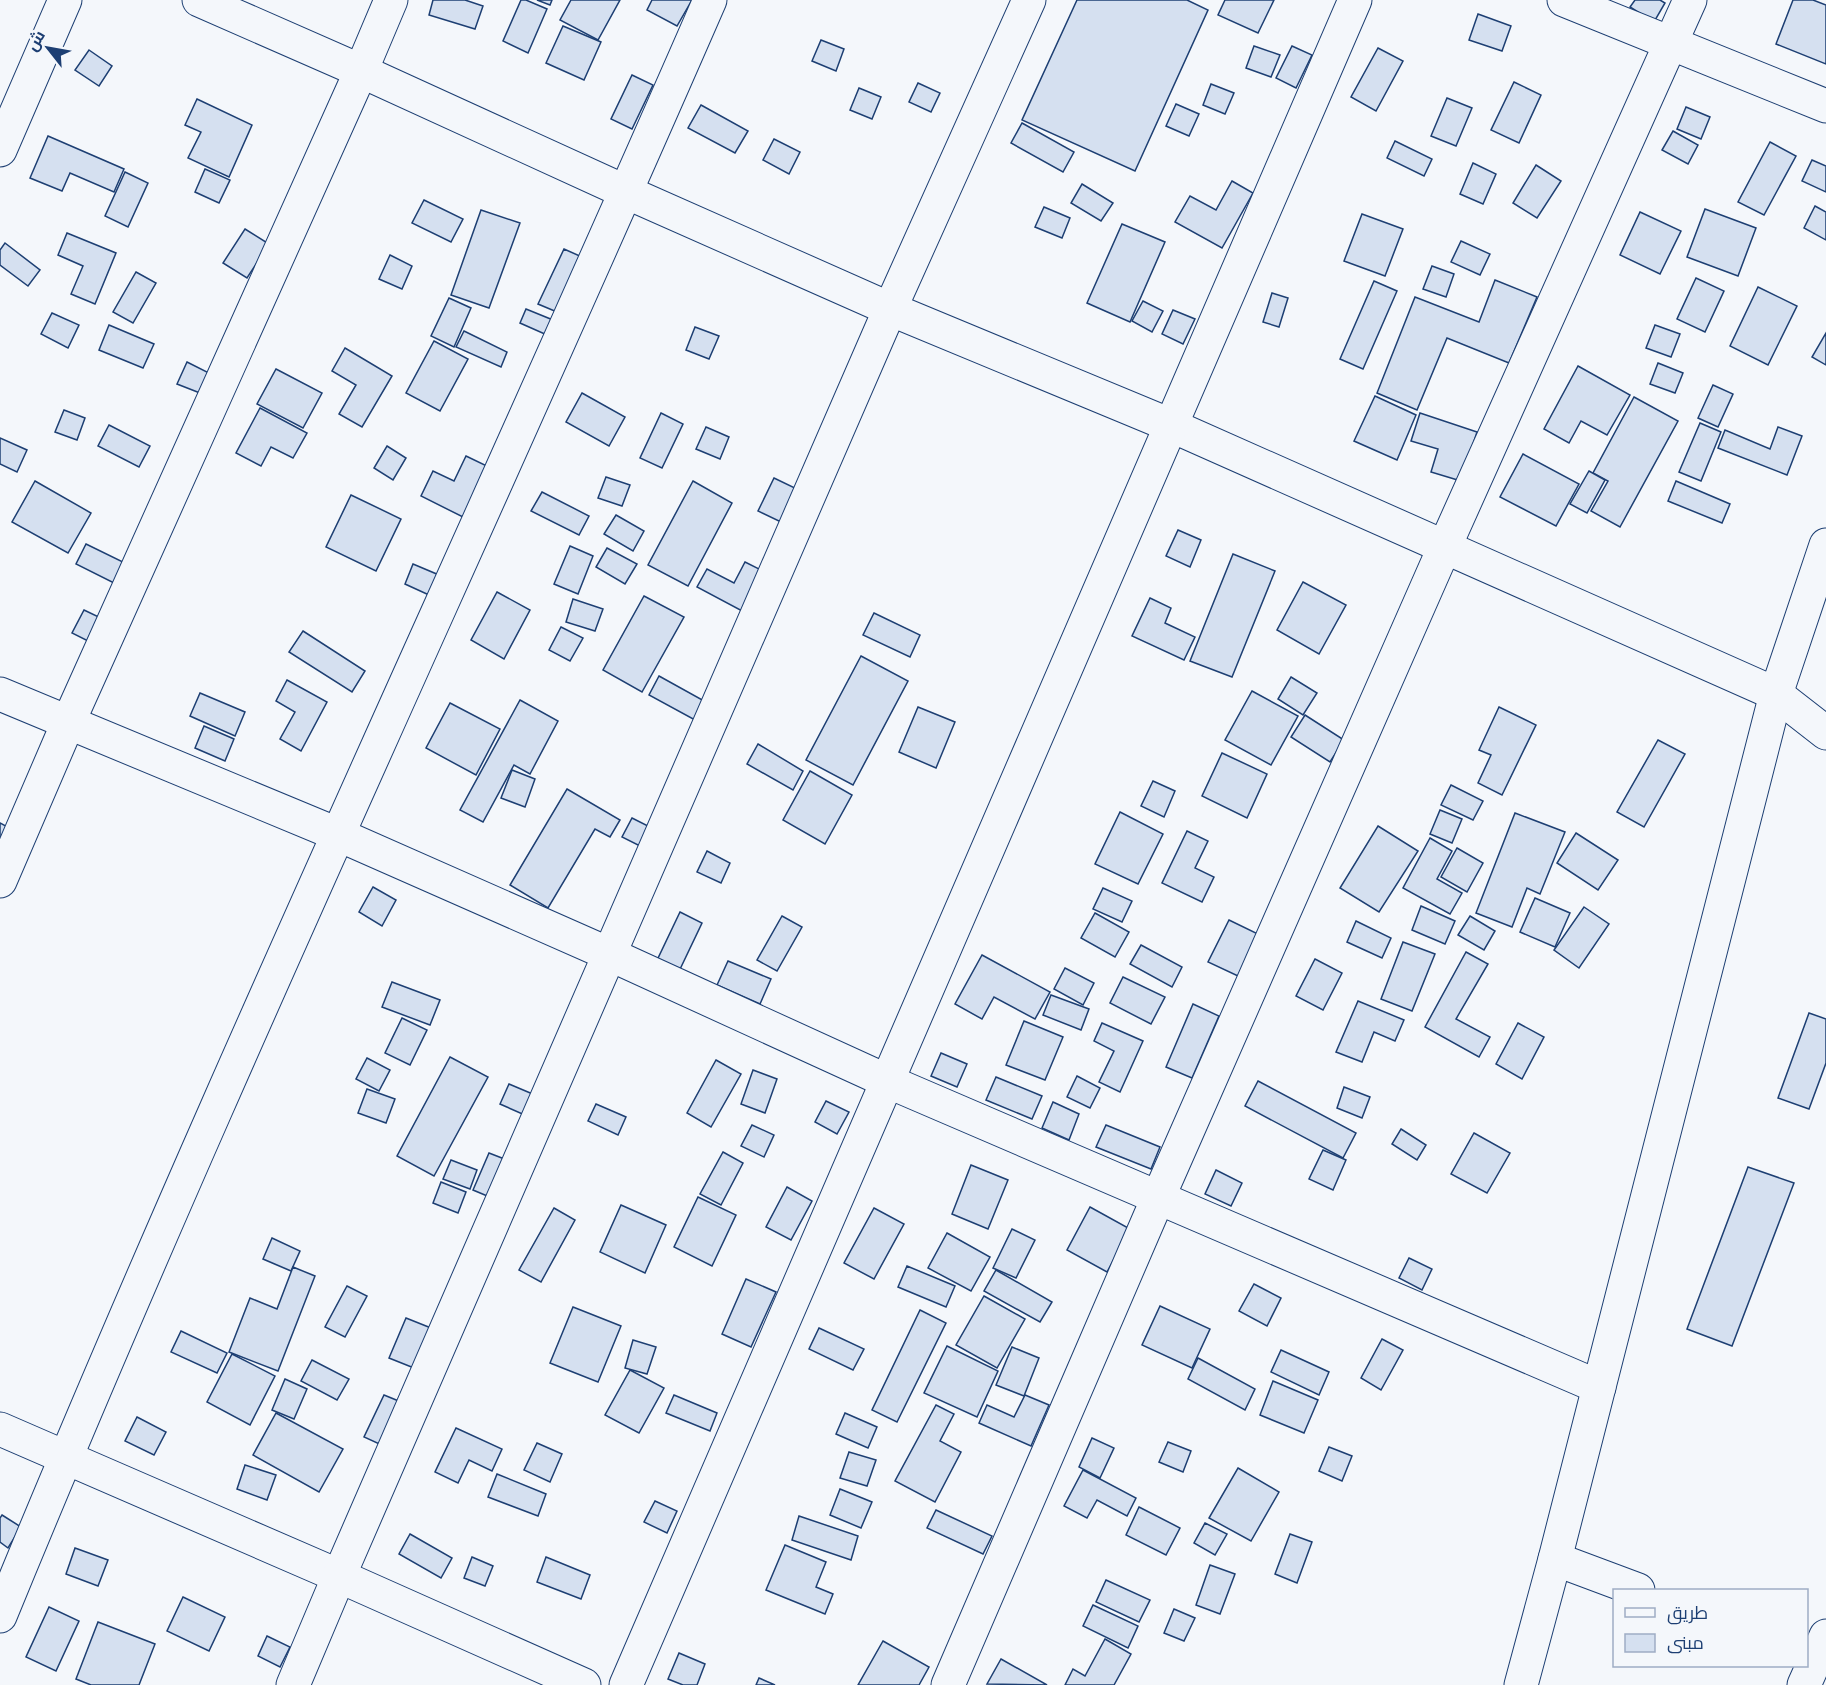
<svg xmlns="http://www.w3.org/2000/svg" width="1826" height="1685" font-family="Poppins,Cairo,sans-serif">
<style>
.building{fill:#d5e0f0;stroke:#1d3f73;stroke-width:1.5}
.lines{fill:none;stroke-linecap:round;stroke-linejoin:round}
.street-casing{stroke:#1d3f73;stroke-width:35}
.secondary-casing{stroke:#1d3f73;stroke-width:35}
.primary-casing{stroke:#1d3f73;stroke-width:35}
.street{stroke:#f4f7fb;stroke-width:33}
.secondary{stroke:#f4f7fb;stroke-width:33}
.primary{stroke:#f4f7fb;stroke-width:33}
</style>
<rect width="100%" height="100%" fill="#f4f7fb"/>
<!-- building -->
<g class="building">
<polygon points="433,0 465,0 483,6 475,29 429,15"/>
<polygon points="521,0 526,0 547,9 528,53 503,41"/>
<polygon points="537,0 552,0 550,5"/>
<polygon points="571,0 620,0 598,40 560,20"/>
<polygon points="652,0 692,0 677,26 647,10"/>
<polygon points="1077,0 1187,0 1208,10 1135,171 1022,120"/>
<polygon points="1225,0 1274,0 1258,33 1218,15"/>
<polygon points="1635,0 1660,0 1665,3 1654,22 1630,7"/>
<polygon points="1793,0 1813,0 1826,5 1826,64 1776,44"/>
<polygon points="1478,14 1511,26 1502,51 1469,40"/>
<polygon points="563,26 601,42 584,80 546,63"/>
<polygon points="821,40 844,49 836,71 812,61"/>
<polygon points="1254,46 1280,55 1271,77 1246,68"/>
<polygon points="1292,46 1312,55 1296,88 1276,78"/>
<polygon points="1378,48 1403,61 1376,111 1351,97"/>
<polygon points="89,50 112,66 99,86 75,70"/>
<polygon points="632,75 653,85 632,129 611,119"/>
<polygon points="1514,82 1541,95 1519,143 1491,130"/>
<polygon points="918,83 940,93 931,112 909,102"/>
<polygon points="1211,84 1234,93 1225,114 1203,105"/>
<polygon points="859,88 881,97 872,119 850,110"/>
<polygon points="1447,98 1472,108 1456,146 1431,136"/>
<polygon points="197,99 252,125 229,177 188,158 201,132 185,125"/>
<polygon points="1176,104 1199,114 1189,136 1166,126"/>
<polygon points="701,105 748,131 735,153 688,128"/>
<polygon points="1686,107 1710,117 1701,139 1677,129"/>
<polygon points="1022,123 1074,152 1063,172 1011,143"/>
<polygon points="1673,131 1698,145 1688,164 1662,150"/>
<polygon points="48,136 124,169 114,192 70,173 62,191 30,178"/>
<polygon points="774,139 800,152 789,174 763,160"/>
<polygon points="1395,141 1432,159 1424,176 1387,158"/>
<polygon points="1770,142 1796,156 1764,215 1738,202"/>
<polygon points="1812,160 1826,166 1826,192 1802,181"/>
<polygon points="1473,163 1496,174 1483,204 1460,194"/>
<polygon points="1536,165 1561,181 1537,218 1513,203"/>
<polygon points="205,169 230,180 219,203 195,192"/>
<polygon points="125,172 148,183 128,227 105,216"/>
<polygon points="1232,181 1253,193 1222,248 1175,222 1190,196 1216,210"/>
<polygon points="1082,184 1113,203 1101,221 1071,203"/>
<polygon points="424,200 463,219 451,242 412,223"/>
<polygon points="1815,206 1826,212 1826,240 1804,228"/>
<polygon points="1044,207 1070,218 1062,238 1035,227"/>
<polygon points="1705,209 1756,228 1738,276 1687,257"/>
<polygon points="481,210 520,223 489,308 451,295"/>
<polygon points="1640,212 1681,231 1660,274 1620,255"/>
<polygon points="1362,214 1403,229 1385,276 1344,261"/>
<polygon points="1122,224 1165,242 1130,322 1087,303"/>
<polygon points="245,229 269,244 247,278 223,263"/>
<polygon points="67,233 116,253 95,304 71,294 83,266 58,255"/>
<polygon points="1461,241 1490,254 1480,275 1451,262"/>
<polygon points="5,243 40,270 28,286 0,265 0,250"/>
<polygon points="564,249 582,257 557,312 538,304"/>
<polygon points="390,255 412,266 402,289 379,279"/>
<polygon points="1432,266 1454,274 1446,297 1423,289"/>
<polygon points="136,272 156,283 133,323 113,312"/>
<polygon points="1696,278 1724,291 1705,332 1677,319"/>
<polygon points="1495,280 1537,297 1509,363 1447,338 1417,410 1377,393 1415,297 1479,322"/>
<polygon points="1374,281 1397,291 1363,369 1340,359"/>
<polygon points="1758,287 1797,306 1768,365 1730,346"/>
<polygon points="1272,293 1288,298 1279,327 1263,322"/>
<polygon points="449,298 471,308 454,347 431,336"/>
<polygon points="1143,301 1163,311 1152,332 1132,321"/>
<polygon points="526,309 553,320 547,335 520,323"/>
<polygon points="1173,310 1195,319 1183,344 1162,334"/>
<polygon points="52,313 79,325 68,348 41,334"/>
<polygon points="109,325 154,344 143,368 99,350"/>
<polygon points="1655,325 1680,334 1671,357 1646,348"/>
<polygon points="695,327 719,336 709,359 686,350"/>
<polygon points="464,331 507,352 501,367 456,347"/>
<polygon points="1826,333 1826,365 1812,357"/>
<polygon points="434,341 468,359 440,411 406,393"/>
<polygon points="345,348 392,376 362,427 339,414 356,385 332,371"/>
<polygon points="187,362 209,373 200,393 177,384"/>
<polygon points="1658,363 1683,373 1675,393 1650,384"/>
<polygon points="1578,366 1630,395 1607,435 1581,421 1569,443 1544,429"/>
<polygon points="276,369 322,393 303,428 257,404"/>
<polygon points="1713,385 1733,394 1718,427 1698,418"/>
<polygon points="582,393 625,417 609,446 566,422"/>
<polygon points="1375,396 1416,415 1397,460 1354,441"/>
<polygon points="1634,397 1678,421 1620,527 1591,511 1608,481 1593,473"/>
<polygon points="260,408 307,433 293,458 271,447 261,466 236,453"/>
<polygon points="64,410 85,418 77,440 55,432"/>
<polygon points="661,413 683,424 662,468 640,458"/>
<polygon points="1420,413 1477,432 1461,481 1431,472 1438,449 1411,441"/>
<polygon points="1700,423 1721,432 1701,481 1679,472"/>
<polygon points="109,425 150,446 139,467 98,446"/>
<polygon points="706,427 729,437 720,459 696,449"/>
<polygon points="1778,427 1802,436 1787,475 1718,448 1725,430 1770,449"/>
<polygon points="0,438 27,450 17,472 0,464"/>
<polygon points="387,446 406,458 393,480 374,468"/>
<polygon points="1523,454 1579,484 1556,526 1500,497"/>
<polygon points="466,456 489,467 465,518 421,496 433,471 454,481"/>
<polygon points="1589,471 1605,480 1587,513 1570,504"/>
<polygon points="606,477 630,485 622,506 598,498"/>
<polygon points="774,478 797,489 781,522 758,511"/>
<polygon points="35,481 91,513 68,553 12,522"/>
<polygon points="693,481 732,503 688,586 648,565"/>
<polygon points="1676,481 1730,504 1722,523 1668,501"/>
<polygon points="542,492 589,516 579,535 531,511"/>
<polygon points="351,495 401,519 376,571 326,547"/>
<polygon points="616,515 644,531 633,551 604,534"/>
<polygon points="1178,530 1201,540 1190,567 1166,556"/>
<polygon points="86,544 125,563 114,583 76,564"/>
<polygon points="570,546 593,556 578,594 554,584"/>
<polygon points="607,548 637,564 625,584 596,567"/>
<polygon points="1233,554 1275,571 1232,677 1190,661"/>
<polygon points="745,562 765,572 744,612 697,587 707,569 734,583"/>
<polygon points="413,564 439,575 429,595 405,584"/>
<polygon points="1303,582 1346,605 1319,654 1277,630"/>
<polygon points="497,592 530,610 504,659 471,640"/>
<polygon points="644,596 684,617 642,692 603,670"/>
<polygon points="1150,598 1171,608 1165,623 1195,637 1184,660 1132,636"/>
<polygon points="573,599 603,609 595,631 566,622"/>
<polygon points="84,610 103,619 92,643 72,633"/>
<polygon points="874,613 920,635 910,657 863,635"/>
<polygon points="561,627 583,638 570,661 549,650"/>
<polygon points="303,631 365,671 352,692 289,652"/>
<polygon points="861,656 908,681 853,785 806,760"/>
<polygon points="659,676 706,702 695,720 649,695"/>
<polygon points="1291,677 1317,693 1303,715 1278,699"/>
<polygon points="287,680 327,702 301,751 280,739 295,712 276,701"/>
<polygon points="1252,691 1298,716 1271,765 1225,740"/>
<polygon points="200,693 245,712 235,736 190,716"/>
<polygon points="520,700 558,721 530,774 514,765 483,822 460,810"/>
<polygon points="450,703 500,729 476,775 426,748"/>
<polygon points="918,707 955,722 936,768 899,752"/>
<polygon points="1499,707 1536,725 1502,795 1478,783 1491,755 1479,750"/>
<polygon points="1305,715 1344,740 1330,762 1291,737"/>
<polygon points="204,726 234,739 225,761 195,748"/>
<polygon points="1658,740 1685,754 1644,827 1617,812"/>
<polygon points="758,744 803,771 793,790 747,764"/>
<polygon points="1222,753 1267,774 1247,818 1202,796"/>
<polygon points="512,770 535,779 525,807 501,798"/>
<polygon points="810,771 852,795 825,844 783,820"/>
<polygon points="1153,781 1175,791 1164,817 1141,806"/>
<polygon points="1451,785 1483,801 1473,820 1441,805"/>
<polygon points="567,789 620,820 610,837 595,829 548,908 510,885"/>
<polygon points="1440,810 1462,819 1452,843 1430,834"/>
<polygon points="1120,812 1163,834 1138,884 1095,864"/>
<polygon points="1515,813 1565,832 1540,894 1527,888 1512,927 1476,913"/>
<polygon points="632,818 652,828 642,847 622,837"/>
<polygon points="0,823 13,830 0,855"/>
<polygon points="1378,826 1418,851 1379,912 1340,888"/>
<polygon points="1187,831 1208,841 1195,868 1214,877 1202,902 1162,883"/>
<polygon points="1576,833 1618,860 1598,890 1557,863"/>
<polygon points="1430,838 1452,851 1437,879 1462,893 1450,914 1403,888"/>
<polygon points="1457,848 1483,863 1467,892 1441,877"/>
<polygon points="707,851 730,863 721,883 697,872"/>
<polygon points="373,887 396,900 382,926 359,912"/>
<polygon points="1103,888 1132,901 1122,922 1093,909"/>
<polygon points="1535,898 1570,913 1555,947 1520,932"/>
<polygon points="1421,906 1455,921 1445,944 1412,930"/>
<polygon points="1584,907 1609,924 1579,968 1554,950"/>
<polygon points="680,912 702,923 672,986 650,975"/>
<polygon points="1095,913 1129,932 1115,957 1081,938"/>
<polygon points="782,916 802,927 777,971 757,960"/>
<polygon points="1470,916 1495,931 1484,950 1458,935"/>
<polygon points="1229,920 1258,934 1238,976 1208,962"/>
<polygon points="1356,921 1391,938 1382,958 1347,942"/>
<polygon points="1403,942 1435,954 1412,1011 1381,999"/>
<polygon points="1141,945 1182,967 1172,987 1130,964"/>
<polygon points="1466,952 1488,964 1456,1019 1490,1037 1479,1057 1425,1027"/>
<polygon points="982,955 1050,992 1035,1019 994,997 982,1019 955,1004"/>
<polygon points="1315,959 1342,973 1323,1010 1296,996"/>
<polygon points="728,961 771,979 760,1004 717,985"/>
<polygon points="1065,968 1094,983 1083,1005 1054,989"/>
<polygon points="1123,977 1165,997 1151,1024 1110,1003"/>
<polygon points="392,982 440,1000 430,1025 382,1007"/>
<polygon points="1051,995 1089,1009 1081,1030 1043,1015"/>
<polygon points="1358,1001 1404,1020 1395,1041 1374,1032 1362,1062 1336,1052"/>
<polygon points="1193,1004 1219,1016 1192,1078 1166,1067"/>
<polygon points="1809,1013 1826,1019 1826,1063 1809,1109 1778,1098"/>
<polygon points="402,1018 427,1030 410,1065 385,1053"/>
<polygon points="1024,1021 1063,1037 1045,1080 1006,1065"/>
<polygon points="1102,1023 1143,1041 1120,1092 1099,1082 1114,1051 1094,1041"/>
<polygon points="1518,1023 1544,1037 1522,1079 1496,1064"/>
<polygon points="941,1053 967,1064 957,1087 931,1076"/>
<polygon points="450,1057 488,1077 434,1176 397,1156"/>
<polygon points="367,1058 390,1070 379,1091 356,1079"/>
<polygon points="716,1060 741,1074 711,1127 687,1113"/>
<polygon points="753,1070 777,1079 765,1113 741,1104"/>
<polygon points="1077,1076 1100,1088 1090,1108 1067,1097"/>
<polygon points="996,1077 1042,1096 1032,1119 986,1100"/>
<polygon points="1258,1081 1356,1133 1343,1158 1245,1106"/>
<polygon points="509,1084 535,1095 527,1116 500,1104"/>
<polygon points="1344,1087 1370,1097 1362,1118 1337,1108"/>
<polygon points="367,1089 395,1099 386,1123 358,1113"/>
<polygon points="826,1101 849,1112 837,1134 815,1122"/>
<polygon points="1053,1102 1079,1114 1069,1140 1042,1128"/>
<polygon points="596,1104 626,1117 618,1135 588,1121"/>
<polygon points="752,1125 774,1135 764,1157 741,1146"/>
<polygon points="1106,1125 1160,1147 1151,1169 1096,1147"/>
<polygon points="1401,1129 1426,1145 1417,1160 1392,1144"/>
<polygon points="1474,1133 1510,1153 1487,1193 1451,1174"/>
<polygon points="1323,1150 1346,1160 1333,1190 1309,1179"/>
<polygon points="723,1152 743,1163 721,1205 700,1194"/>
<polygon points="489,1153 507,1160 492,1198 473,1190"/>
<polygon points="451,1160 477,1170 470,1189 443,1179"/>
<polygon points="971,1165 1008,1180 988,1229 952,1214"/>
<polygon points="1748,1167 1794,1183 1732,1346 1687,1329"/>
<polygon points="1216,1170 1242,1183 1231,1206 1205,1194"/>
<polygon points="441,1182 466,1192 458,1213 433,1203"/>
<polygon points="787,1187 812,1201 791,1240 766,1227"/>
<polygon points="698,1197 736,1215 712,1266 674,1247"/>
<polygon points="621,1205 666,1225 645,1273 600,1252"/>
<polygon points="1090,1207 1130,1229 1107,1272 1067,1250"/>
<polygon points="554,1208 575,1220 541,1282 519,1270"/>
<polygon points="874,1208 904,1224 874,1279 844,1263"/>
<polygon points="1012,1229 1035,1240 1016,1278 993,1268"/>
<polygon points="947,1233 990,1257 971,1291 928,1268"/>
<polygon points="272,1238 300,1251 291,1271 263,1259"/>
<polygon points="1409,1258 1432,1269 1422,1290 1399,1278"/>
<polygon points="907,1266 955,1286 946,1307 898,1287"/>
<polygon points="293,1267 315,1276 278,1371 229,1352 250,1298 277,1309"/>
<polygon points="996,1270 1052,1302 1040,1322 984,1291"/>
<polygon points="746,1279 776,1292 751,1347 722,1334"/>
<polygon points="1254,1284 1281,1298 1267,1326 1239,1311"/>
<polygon points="347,1286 367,1296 345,1337 325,1327"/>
<polygon points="984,1296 1025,1319 997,1368 956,1345"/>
<polygon points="1160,1306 1210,1329 1192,1368 1142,1345"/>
<polygon points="573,1307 621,1326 598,1382 550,1363"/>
<polygon points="920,1310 946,1323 897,1422 872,1410"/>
<polygon points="406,1318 436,1330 419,1370 389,1358"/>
<polygon points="819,1328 864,1349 853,1370 809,1349"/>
<polygon points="181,1331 227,1353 217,1373 171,1352"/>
<polygon points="1382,1339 1403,1350 1381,1390 1361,1378"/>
<polygon points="633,1340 656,1347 647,1374 625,1368"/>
<polygon points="947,1346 998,1371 977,1417 924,1393"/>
<polygon points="1012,1347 1039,1358 1024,1396 996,1385"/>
<polygon points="1281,1350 1329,1372 1319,1395 1271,1372"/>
<polygon points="232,1354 275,1376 250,1425 207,1402"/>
<polygon points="1198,1358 1255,1389 1245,1410 1188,1379"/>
<polygon points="312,1360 349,1379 337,1400 301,1381"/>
<polygon points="630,1370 664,1388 639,1433 605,1415"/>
<polygon points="285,1379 307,1389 294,1419 272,1410"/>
<polygon points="1273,1381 1318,1400 1304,1433 1260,1415"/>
<polygon points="384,1395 406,1404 386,1447 364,1437"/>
<polygon points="674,1395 717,1413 710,1431 666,1413"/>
<polygon points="1025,1395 1049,1405 1031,1446 979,1423 987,1405 1014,1417"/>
<polygon points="936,1405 954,1414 940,1441 961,1452 935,1502 895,1481"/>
<polygon points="276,1413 343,1449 319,1492 253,1455"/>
<polygon points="845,1413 877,1427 868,1448 836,1434"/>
<polygon points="137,1417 166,1432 154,1455 125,1441"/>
<polygon points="456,1428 502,1449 492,1471 469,1460 458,1483 435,1472"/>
<polygon points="1092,1438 1114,1448 1100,1478 1079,1467"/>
<polygon points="1168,1442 1191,1451 1183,1472 1159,1462"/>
<polygon points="537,1443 562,1454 550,1482 524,1470"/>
<polygon points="1329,1447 1352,1456 1342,1481 1319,1471"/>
<polygon points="849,1452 876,1460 867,1486 840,1478"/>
<polygon points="245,1465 276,1475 267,1500 237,1489"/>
<polygon points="1238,1468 1279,1492 1251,1541 1209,1518"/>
<polygon points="1083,1470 1136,1498 1127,1516 1097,1500 1087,1518 1064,1506"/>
<polygon points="497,1474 546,1494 538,1516 488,1497"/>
<polygon points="840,1489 872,1502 861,1528 830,1515"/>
<polygon points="655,1501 677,1511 667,1533 644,1522"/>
<polygon points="1139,1507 1180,1528 1166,1555 1126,1535"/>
<polygon points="936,1510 992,1536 983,1554 927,1528"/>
<polygon points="2,1515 21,1527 8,1548 0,1542 0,1518"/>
<polygon points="799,1516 858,1536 851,1560 792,1540"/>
<polygon points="1205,1523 1227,1534 1215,1555 1194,1543"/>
<polygon points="410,1534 452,1558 441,1578 399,1554"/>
<polygon points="1290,1534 1312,1542 1297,1583 1275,1574"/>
<polygon points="785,1545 826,1562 816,1587 833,1594 825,1614 766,1590"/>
<polygon points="75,1548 108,1560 98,1586 66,1574"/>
<polygon points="472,1557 493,1566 485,1586 464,1578"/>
<polygon points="546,1557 590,1575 581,1599 537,1582"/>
<polygon points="1210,1565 1235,1574 1220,1614 1196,1605"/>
<polygon points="1106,1580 1150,1600 1139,1622 1096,1602"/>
<polygon points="183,1597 225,1617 209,1651 167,1631"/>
<polygon points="1093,1605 1138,1626 1128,1648 1083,1626"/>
<polygon points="49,1607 79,1621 56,1671 26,1657"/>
<polygon points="1174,1609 1195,1618 1184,1641 1164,1633"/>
<polygon points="98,1622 155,1644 139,1685 91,1685 76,1679"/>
<polygon points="267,1636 290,1647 280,1667 258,1656"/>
<polygon points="1105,1639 1131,1654 1114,1685 1065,1685 1073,1669 1085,1676"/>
<polygon points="883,1641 929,1667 919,1685 858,1685"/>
<polygon points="679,1653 705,1664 697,1685 683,1685 668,1679"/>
<polygon points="1001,1659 1047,1685 987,1684"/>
<polygon points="759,1678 775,1685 756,1685"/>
</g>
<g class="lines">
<!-- street casing -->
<g class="street-casing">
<g id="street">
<polyline points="199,0 361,71 626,192 890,309 1170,425 1776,694"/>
<polyline points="1564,0 1826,106"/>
<polyline points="0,150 65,0"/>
<polyline points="0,694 337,834 609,954 887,1081 1599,1387"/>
<polyline points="0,881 68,723 361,71 391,0"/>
<polyline points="0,1429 339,1576 584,1685"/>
<polyline points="1555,1559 1638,1590"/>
<path d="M0,1616C223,1072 475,540 710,0"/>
<polyline points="293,1685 339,1576 890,309 1029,0"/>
<polyline points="626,1685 1355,0"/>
<polyline points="948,1685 1158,1198 1445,546 1690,0"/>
<polyline points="1804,1685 1826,1636"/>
</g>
</g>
<!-- secondary casing -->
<g class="secondary-casing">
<polyline id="secondary" points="1776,694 1826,733"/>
</g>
<!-- primary casing -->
<g class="primary-casing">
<polyline id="primary" points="1521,1685 1555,1559 1776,694 1826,545"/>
</g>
<!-- street -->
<use href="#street" class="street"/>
<!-- secondary -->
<use href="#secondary" class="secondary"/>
<!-- primary -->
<use href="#primary" class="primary"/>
</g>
<!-- legend -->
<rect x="1613" y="1589" width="195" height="78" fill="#f4f7fb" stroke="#9eadc5" stroke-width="1.5"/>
<rect x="1625" y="1608" width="30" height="9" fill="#f4f7fb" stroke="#9eadc5" stroke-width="1.5"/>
<text x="1667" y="1619" font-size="18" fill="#1d3f73">طريق</text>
<rect x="1625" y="1634" width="30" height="18" fill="#d5e0f0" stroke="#9eadc5" stroke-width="1.5"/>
<text x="1667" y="1649" font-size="18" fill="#1d3f73">مبنى</text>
<!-- north arrow -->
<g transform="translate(48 48) rotate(301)" stroke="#f4f7fb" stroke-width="4.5" paint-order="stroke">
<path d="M0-4.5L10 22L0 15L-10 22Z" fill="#1d3f73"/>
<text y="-9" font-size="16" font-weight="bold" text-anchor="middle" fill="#1d3f73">ش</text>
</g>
</svg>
